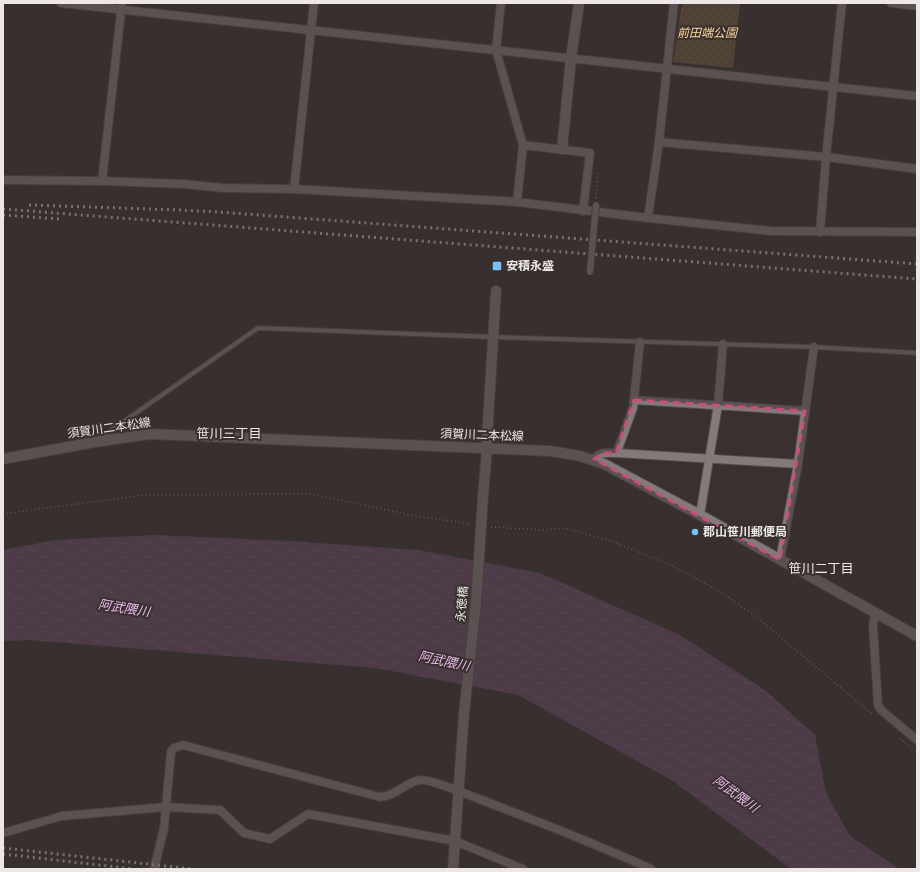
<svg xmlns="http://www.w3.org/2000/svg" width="920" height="872" font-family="'Crimson Pro','Noto Sans JP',serif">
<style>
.green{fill:url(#green-dots)}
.water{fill:url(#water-ripples)}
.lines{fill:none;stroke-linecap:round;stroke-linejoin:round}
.service-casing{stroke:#554e4e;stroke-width:6}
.minor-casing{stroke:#554e4e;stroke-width:10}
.tertiary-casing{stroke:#554e4e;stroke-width:12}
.secondary-casing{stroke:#554e4e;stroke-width:12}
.path{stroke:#8d8685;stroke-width:1.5;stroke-dasharray:1 3;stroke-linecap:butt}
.service{stroke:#847a79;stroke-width:4}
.minor{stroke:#847a79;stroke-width:8}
.tertiary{stroke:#847a79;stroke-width:10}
.secondary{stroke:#847a79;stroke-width:10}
.rail{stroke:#c6c0bf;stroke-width:3;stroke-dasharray:2 4;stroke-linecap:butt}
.pedestrian-bridge-casing{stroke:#554e4e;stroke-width:8;stroke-linecap:butt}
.tertiary-bridge-casing{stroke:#554e4e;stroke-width:12;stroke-linecap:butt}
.pedestrian-bridge{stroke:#847a79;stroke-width:6}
.tertiary-bridge{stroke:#847a79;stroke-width:10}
.marked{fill:none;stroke:#cd4c7e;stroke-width:3;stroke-dasharray:8 5;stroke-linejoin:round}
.poi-dot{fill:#73c1f6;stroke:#393030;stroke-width:1.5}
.labels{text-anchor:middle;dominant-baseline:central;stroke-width:4;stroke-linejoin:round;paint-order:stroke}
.park-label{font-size:12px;font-style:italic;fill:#fcd598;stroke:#393030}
.poi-label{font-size:12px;font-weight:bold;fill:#ede8e7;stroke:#393030;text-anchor:start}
.street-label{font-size:12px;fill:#ede8e7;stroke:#393030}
.neighbourhood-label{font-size:13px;fill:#ede8e7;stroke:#393030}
.water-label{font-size:13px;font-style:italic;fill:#ecbaee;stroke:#393030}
</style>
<defs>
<pattern id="green-dots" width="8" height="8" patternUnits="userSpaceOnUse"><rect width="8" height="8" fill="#6b593c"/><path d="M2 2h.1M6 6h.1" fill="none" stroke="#807158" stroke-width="1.8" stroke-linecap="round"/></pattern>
<pattern id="water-ripples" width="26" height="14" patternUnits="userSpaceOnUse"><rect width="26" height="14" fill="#664a67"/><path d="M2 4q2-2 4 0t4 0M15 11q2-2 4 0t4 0" fill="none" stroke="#7c647d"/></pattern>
</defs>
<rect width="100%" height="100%" fill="#393030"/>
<!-- green -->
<polygon class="green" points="682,3 740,3 733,68 673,62"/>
<!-- water -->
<polygon class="water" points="155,535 290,541 418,550 540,573 678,634 765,690 815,735 826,793 850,836 900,869 791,869 673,781 518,695 376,668 29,640 3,641 3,550 55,540"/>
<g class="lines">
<!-- service casing -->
<g class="service-casing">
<polyline id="service" points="100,438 258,328 493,337 814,347 917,353"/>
</g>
<!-- minor casing -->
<g class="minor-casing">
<g id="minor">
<polyline points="61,3 917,96"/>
<polyline points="501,3 496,50 523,145"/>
<polyline points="891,3 917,6"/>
<polyline points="659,142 826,157 917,169"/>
<polyline points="3,180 102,181 184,184 223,188 294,189 517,202 648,218 771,231 917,232"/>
<polyline points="102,181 122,3"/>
<polyline points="294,189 314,3"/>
<polyline points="517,202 523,145 590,153 583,211"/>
<polyline points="648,218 659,142 674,3"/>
<polyline points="820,232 826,157 842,3"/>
<polyline points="634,400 805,411"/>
<polyline points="617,453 618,449 633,408 640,342"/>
<path d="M594,459C600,451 608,453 617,453L798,464"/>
<polyline points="700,515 718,405 723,344"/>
<polyline points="780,560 798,464 814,347"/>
<polyline points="875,614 873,626 878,705 881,710 917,740"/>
<polyline points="3,833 62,816 166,807 220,810 244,833 270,839 308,814 455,841 523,869"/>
<path d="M154,869L164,828L171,752L174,748L183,745L380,797C397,796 406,781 421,780C430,779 469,795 479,799C537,821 594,843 651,869"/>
</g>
</g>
<!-- tertiary casing -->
<g class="tertiary-casing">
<g id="tertiary">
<polyline points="562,149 571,58 579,3"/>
<polyline points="483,497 487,449 487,437 496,291"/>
<polyline points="453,869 464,713"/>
</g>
</g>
<!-- secondary casing -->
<g class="secondary-casing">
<polyline id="secondary" points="3,459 95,442 150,434 550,451 580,456 604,464 700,515 917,636"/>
</g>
<!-- path -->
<g class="path">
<polyline points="596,198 598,170"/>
<polyline points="3,514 144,495 311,494 410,515 471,524"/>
<polyline points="491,527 544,530 565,528 614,542 671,565 721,592 759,619 872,714"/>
<polyline points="899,738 917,752"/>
</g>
<!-- service -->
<use href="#service" class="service"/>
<!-- minor -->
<use href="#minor" class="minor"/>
<!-- tertiary -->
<use href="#tertiary" class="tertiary"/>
<!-- secondary -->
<use href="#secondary" class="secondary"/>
<!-- rail -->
<g class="rail">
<polyline points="29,205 179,210 219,212 917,264"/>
<polyline points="3,209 917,279"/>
<polyline points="3,215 59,219"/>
<polyline points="3,848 193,869"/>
<polyline points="3,854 134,869"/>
</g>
<!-- pedestrian-bridge casing -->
<g class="pedestrian-bridge-casing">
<polyline id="pedestrian-bridge" points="590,272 596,205"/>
</g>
<!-- tertiary-bridge casing -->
<g class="tertiary-bridge-casing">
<polyline id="tertiary-bridge" points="464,713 476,603 483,497"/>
</g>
<!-- pedestrian-bridge -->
<use href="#pedestrian-bridge" class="pedestrian-bridge"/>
<!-- tertiary-bridge -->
<use href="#tertiary-bridge" class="tertiary-bridge"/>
</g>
<!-- marked area -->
<path d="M0 0H920V872H0ZM634,400L805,411L780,560L594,459L602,453H616Z" fill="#393030" fill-opacity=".55" fill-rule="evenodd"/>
<path class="marked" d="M634,400L805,411L780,560L594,459L602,453H616Z"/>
<!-- markers -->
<g class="poi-dot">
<rect x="492" y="261" width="10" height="10" rx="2"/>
<circle cx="695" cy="532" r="4"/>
</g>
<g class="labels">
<!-- park labels -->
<g class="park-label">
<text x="707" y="33">前田端公園</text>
</g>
<!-- poi labels -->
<g class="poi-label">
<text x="506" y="266">安積永盛</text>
<text x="703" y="532">郡山笹川郵便局</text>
</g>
<!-- street labels -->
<g class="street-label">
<text transform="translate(109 428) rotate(-8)">須賀川二本松線</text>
<text transform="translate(482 435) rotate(2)">須賀川二本松線</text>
<text transform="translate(462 604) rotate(-85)">永徳橋</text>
</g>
<!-- neighbourhood labels -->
<g class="neighbourhood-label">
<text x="229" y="433">笹川三丁目</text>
<text x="821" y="568">笹川二丁目</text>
</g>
<!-- water labels -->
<g class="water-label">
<text transform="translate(124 608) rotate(9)">阿武隈川</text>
<text transform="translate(444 661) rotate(12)">阿武隈川</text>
<text transform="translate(736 794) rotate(36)">阿武隈川</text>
</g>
</g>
<!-- border -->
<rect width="920" height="872" fill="none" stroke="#ede8e7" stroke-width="8"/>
</svg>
